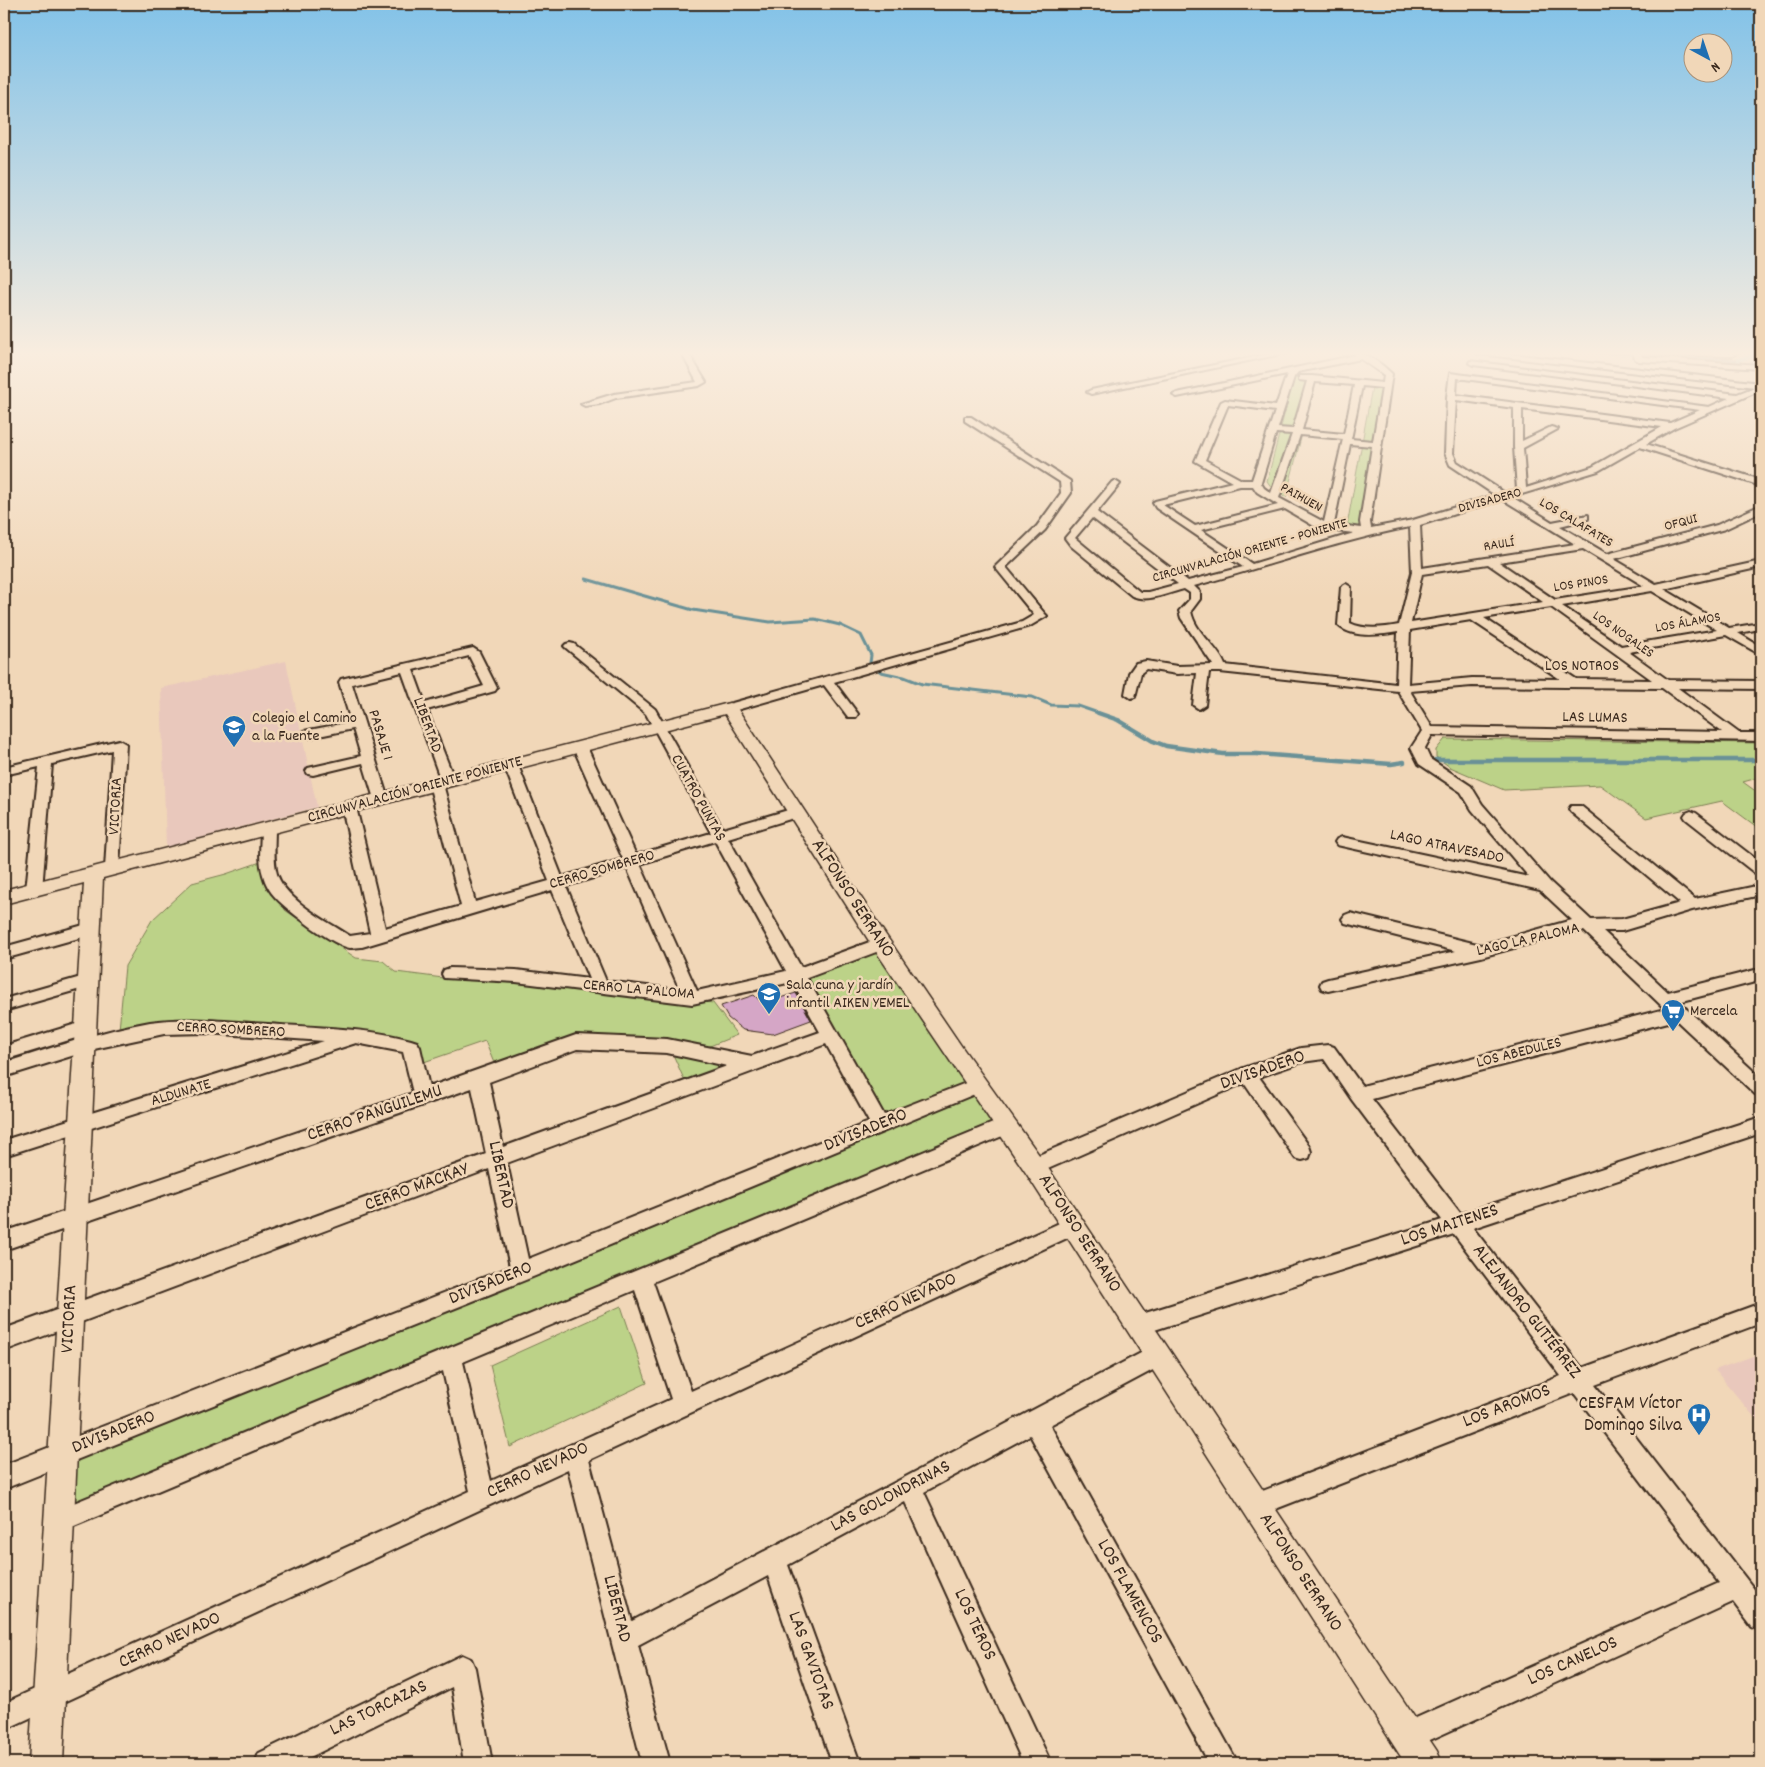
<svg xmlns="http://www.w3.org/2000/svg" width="1765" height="1767" font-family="Dekko,sans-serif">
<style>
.built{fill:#e9c8bc}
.green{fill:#bcd288;stroke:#7c7e53}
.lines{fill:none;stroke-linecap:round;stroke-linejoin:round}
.stream-far2{stroke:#6a9197;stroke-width:2.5}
.stream-far1{stroke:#6a9197;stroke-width:3}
.stream{stroke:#6a9197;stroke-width:4.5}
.canal{fill:#89d6e8;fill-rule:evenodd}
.building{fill:#d5a6c6;stroke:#3b2a1e}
.minor-casing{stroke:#3b2a1e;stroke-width:4}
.tertiary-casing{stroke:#3b2a1e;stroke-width:3}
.minor{fill:#f1d7b8;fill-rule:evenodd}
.tertiary{fill:#f1d7b8;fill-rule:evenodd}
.labels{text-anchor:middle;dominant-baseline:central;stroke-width:5;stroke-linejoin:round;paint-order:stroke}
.far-street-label{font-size:14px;fill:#3b2a1e;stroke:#f1d7b8}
.street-label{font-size:16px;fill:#3b2a1e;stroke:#f1d7b8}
.poi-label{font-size:16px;fill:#3b2a1e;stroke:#f1d7b8;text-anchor:start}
.near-street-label{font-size:19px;fill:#3b2a1e;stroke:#f1d7b8}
.near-poi-label{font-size:19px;fill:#3b2a1e;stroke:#f1d7b8;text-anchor:end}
</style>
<rect width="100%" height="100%" fill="#f1d7b8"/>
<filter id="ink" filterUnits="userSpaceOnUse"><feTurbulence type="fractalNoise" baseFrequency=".02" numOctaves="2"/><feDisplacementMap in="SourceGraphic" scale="10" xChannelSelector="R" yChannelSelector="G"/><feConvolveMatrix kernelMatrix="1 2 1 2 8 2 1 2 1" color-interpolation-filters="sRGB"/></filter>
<g filter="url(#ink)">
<!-- built -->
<g class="built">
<polygon points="286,661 317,807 166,847 161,688"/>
<polygon points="1761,1353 1761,1425 1715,1370"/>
</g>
<!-- green -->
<g class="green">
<polygon points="1294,377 1316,379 1286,497 1272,488 1267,481"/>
<polygon points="1372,387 1387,388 1364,530 1347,526"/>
<polygon points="1445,739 1761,743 1761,777 1743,782 1761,795 1761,830 1722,801 1646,818 1600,785 1504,790 1450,767 1436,757 1436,750"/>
<polygon points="272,858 285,910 356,958 383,961 396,972 451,979 529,980 713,1003 737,1035 705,1048 581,1038 496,1068 485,1041 421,1063 414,1044 361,1032 119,1030 125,966 152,920 192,883 226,874"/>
<polygon points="878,952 967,1082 882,1116 805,977"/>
<polygon points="671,1050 740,1065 687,1086"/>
<polygon points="975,1094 994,1123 71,1509 73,1457"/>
<polygon points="621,1306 647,1383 510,1447 490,1365"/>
</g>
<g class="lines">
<!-- stream-far2 -->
<polyline class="stream-far2" points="1579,352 1740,360"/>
<!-- stream-far1 -->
<polyline class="stream-far1" points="586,579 693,610 770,622 815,619 840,625 861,635 871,655 870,663 881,672 904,677 922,684 1032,697 1051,705 1078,706 1101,714"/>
<!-- stream -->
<g class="stream">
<polyline points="1098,713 1118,720 1153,741 1166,746 1223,754 1257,754 1391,764 1404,762"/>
<polyline points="1435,760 1761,760"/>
</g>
<!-- canal -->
<polygon class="canal" points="1748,352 1755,352 1754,358 1737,362 1737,358 1748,355"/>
</g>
<!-- building -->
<polygon class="building" points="796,993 811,1020 773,1034 743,1030 728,1018 721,1006 754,995 761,1002 767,1002"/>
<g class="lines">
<!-- minor casing -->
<g class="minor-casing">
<g id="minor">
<polygon points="681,352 688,352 706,382 699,386 616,398 600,404 585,406 581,404 614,394 697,382"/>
<polygon points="1278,352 1291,352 1091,394 1087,392 1091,390"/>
<path d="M1353,352C1366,352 1382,364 1392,374L1370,522L1371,528L1413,520L1495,495L1450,465L1445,453L1447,397L1450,373L1709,407L1729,398L1473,365L1469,363L1470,361L1737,394L1755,387L1479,354L1476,352H1495L1761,383V390L1674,428L1646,444L1761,480V486L1640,447L1598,471L1512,497L1552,522L1588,515V519L1560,526L1607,554L1717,525L1761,505V512L1725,529L1614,559L1656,584L1761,561V567L1664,589L1729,628L1761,623V629L1738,633L1761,647V655L1726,635L1629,652L1668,680L1761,681V689L1678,688L1739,733H1761V741L1432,735L1425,748L1430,759L1471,786L1482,804L1550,882L1591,920L1622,919L1680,903L1571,812L1569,809L1571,806H1581L1695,899L1761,885V895L1692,910L1622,931H1603L1668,992L1755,970L1761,971V983L1755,982L1679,1002L1761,1078V1096L1755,1094L1676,1020L1372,1099L1461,1214L1761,1117V1133L1473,1228L1582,1368L1761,1303V1323L1595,1385L1761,1598V1631L1752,1627L1733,1602L1408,1750L1398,1746L1394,1736L1398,1726L1719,1583L1574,1393L1255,1517L1247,1513L1243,1505L1247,1497L1561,1376L1454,1234L1139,1335L1131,1332L1128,1325L1131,1318L1139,1315L1442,1220L1352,1100L1324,1059L1302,1062L1259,1077L1309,1146L1311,1152L1309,1158L1302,1160L1295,1158L1244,1083L1041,1172L1034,1174L1027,1172L1025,1166L1027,1160L1241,1069L1301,1048L1328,1045L1334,1047L1362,1086L1665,1009L1584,931L1572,932L1481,957L1328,991L1322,989L1320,985L1322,981L1328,979L1456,951L1345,923L1342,919L1345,915L1350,913L1481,945L1572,920L1540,890L1337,845L1335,842L1337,839L1342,837L1529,877L1472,810L1461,792L1419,764L1411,748L1422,731L1398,691L1220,672H1209L1205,705L1199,709L1193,705L1197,673L1177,674L1146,669L1141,673L1135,697L1131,698L1125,694L1129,673L1136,663L1146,661L1177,666L1213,665L1181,618L1179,611L1190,599V593L1184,589C1168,593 1148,603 1132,596L1071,546L1065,538L1112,482L1115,481L1120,484L1097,512L1188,581L1243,567L1156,508L1153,503L1155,501L1232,482L1195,461L1221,402L1225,400L1276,406L1287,374L1177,397L1173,395L1177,393L1356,355ZM1361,359L1384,375L1383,383L1312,376H1299V380L1307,381L1293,429L1278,428L1294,377L1298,372ZM1457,378L1700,410L1670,423L1456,395ZM1315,382L1354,385L1344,434L1302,430ZM1362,386L1382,388L1373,441L1351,439ZM1456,400L1514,408V447L1517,490L1505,493L1457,462L1453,453ZM1228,405L1275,411L1252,480H1242L1205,460ZM1522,409L1662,427L1592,467L1526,488L1523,448L1558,429L1551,427L1522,441ZM1276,433L1292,434L1271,493L1264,488L1261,483ZM1300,435L1343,439L1324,522L1279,498ZM1350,444L1372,446L1360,522L1361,528L1334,524ZM1240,486H1253L1257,492L1278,505L1195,526L1163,505ZM1502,499L1575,544L1422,568L1420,525ZM1285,509L1314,526L1328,530L1354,533L1252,564L1201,530ZM1092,518L1178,584L1148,592H1140L1075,538ZM1410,527L1412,572L1399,625C1383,628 1364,630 1350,623L1351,587L1346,584L1341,587L1338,625C1352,639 1381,635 1398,632L1396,684L1225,665C1217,645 1195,633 1191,611L1200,599V592L1194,586C1266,567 1337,541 1410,527ZM1583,549L1644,586L1555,600L1499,562ZM1488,564L1543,602L1411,623L1422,574ZM1652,591L1717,630L1621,646L1562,606ZM1551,607L1652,680L1576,679L1484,618ZM1471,620L1560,679L1472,678L1408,684L1410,630ZM1472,686L1662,688L1722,732L1432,727L1410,691Z"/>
<polygon points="1633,352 1641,352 1642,357 1761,365 1761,369 1639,361 1635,359"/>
<polygon points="1686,352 1738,352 1732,356 1689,355 1686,355"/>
<polygon points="965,417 971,417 1070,481 1071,493 1045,530 1006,567 1045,614 1047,616 1030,626 834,682 858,714 856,717 848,717 824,685 733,711 725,711 723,708 725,705 1022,622 1034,615 995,567 1037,526 1061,493 1060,482 965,421"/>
<path d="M570,643L574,644L655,709L723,829L795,808L800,810L802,813L800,816L728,838L801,967L875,940L881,938L887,940L889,944L887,948L807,978L884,1115L976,1079L982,1081L985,1086L982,1091L528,1279L4,1489V1465L510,1267L489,1169L4,1351V1329L486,1154L472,1088L4,1250V1232L413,1093L403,1052L356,1043L4,1156V1140L324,1041L207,1033L164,1034L94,1049L4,1077V1063C52,1048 100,1031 150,1022C189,1016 229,1022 268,1024C316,1028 364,1027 411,1040L417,1042L420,1047L429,1087L576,1035L667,1039L752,1056L820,1032L792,982L692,1004L516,982L444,978L442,974L444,970L450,968L516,970L589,979L552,890L362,947C358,947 354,948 350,948C334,946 288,911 276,898C270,892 265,883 263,875C258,860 261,843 261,828L263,825H273L275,828C275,843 273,860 277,874C286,901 327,921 350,936L370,933L342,807L344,804H354L356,807L385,928L461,906L429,784L431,781H441L443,784L475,902L549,881L504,765L511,761L518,765L562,877L623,859L573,747L580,743L587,747L636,855L711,833L646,714L566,648L564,646L566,644ZM715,841L786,971L697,991L640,864ZM627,868L680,990L606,981L566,886ZM826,1044L869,1122L528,1259L507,1163ZM577,1049L667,1053L727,1066L503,1147L489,1082Z"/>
<path d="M473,648L479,652L497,688L495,691L427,710L455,781L453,784H443L441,781L402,672L352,684L388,799L386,802H376L374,799L363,763L313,775L308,774L306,771L308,768L361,756L353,729L309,738L303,734L304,731L351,722L339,682L341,679ZM469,656L484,686L425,703L413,670Z"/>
<polygon points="119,740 126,744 119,869 117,873 107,873 105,869 112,750 52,764 42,890 39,894 34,895 29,894 26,890 39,767 4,775 4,767"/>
<polygon points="1691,811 1696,813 1761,863 1761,875 1756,874 1686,819 1684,816 1686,813"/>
<polygon points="91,923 97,925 99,929 97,933 4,959 4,947"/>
<polygon points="88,975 94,977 96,981 94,985 4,1011 4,999"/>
<polygon points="86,1021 92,1023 95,1028 92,1033 4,1060 4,1046"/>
<path d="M1005,1118L1012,1120L1014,1126L1012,1132L653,1282L691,1391L1066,1220L1073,1217L1080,1220L1083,1226L1080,1232L589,1460L632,1621L1158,1344L1166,1347L1169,1355L1166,1363L1050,1425L1238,1763H1209L1030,1435L924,1492L1051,1763H1023L905,1502L788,1565L860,1763H832L768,1576L638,1645L670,1763H642L568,1469L4,1730V1703L470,1491L443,1371L60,1532L52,1528L48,1520L52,1512ZM635,1290L671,1399L491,1481L463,1362Z"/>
<polygon points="462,1655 471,1659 475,1668 492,1763 464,1763 452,1687 298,1763 255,1763 259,1753"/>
</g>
</g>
<!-- tertiary casing -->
<g class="tertiary-casing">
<polygon id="tertiary" points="729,703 735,705 737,708 885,934 962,1047 1042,1159 1437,1751 1442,1763 1405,1763 1026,1173 871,944 725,714 103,878 63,1763 29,1763 84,883 4,904 4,890"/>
</g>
<!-- minor -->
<use href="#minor" class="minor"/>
<!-- tertiary -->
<use href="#tertiary" class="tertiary"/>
</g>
</g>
<!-- sky -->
<linearGradient id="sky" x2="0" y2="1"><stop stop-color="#82c2e8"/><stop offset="0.59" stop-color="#f9eddf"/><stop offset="1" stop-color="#f9eddf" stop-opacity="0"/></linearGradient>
<rect width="1765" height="599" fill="url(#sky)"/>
<!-- icons -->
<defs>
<g id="school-pin" transform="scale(1.25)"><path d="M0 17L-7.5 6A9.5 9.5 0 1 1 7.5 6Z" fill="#1f6fb2" stroke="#f1d7b8"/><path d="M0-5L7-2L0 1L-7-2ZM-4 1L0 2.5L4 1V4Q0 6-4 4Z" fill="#fff"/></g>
<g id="supermarket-pin" transform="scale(1.25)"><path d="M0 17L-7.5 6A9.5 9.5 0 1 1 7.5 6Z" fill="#1f6fb2" stroke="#f1d7b8"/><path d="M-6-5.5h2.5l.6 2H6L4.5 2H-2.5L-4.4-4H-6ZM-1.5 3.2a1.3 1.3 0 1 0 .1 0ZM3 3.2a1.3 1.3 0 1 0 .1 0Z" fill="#fff"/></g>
<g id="hospital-pin" transform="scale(1.25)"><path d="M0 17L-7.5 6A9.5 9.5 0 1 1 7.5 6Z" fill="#1f6fb2" stroke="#f1d7b8"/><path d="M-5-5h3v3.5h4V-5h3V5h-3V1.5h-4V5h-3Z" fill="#fff"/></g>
</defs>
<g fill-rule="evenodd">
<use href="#school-pin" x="234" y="727"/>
<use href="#school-pin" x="769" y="994"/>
<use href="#supermarket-pin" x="1673" y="1011"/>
<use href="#hospital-pin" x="1699" y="1415"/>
</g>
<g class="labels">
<!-- far-street labels -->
<g class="far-street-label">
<text transform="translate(1301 498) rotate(29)">PAIHUEN</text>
<text transform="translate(1490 501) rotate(-15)">DIVISADERO</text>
<text transform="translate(1576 523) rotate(31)">LOS CALAFATES</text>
<text transform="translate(1681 523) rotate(-15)">OFQUI</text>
<text transform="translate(1499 545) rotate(-9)">RAULÍ</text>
<text transform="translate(1250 551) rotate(-16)">CIRCUNVALACIÓN ORIENTE - PONIENTE</text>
<text transform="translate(1581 584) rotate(-9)">LOS PINOS</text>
<text transform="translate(1688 623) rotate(-10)">LOS ÁLAMOS</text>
<text transform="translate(1623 635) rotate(35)">LOS NOGALES</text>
</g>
<!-- street labels -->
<g class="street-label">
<text x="1582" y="666">LOS NOTROS</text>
<text transform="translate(1595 718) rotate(1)">LAS LUMAS</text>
<text transform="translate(427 725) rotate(70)">LIBERTAD</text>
<text transform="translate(380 735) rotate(73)">PASAJE 1</text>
<text transform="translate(415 790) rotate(-15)">CIRCUNVALACIÓN ORIENTE PONIENTE</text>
<text transform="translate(698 798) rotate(61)">CUATRO PUNTAS</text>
<text transform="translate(116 806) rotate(-87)">VICTORIA</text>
<text transform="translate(1447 847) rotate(12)">LAGO ATRAVESADO</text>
<text transform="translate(602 870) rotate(-16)">CERRO SOMBRERO</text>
<text transform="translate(1528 940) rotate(-13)">LAGO LA PALOMA</text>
<text transform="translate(639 990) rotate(5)">CERRO LA PALOMA</text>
<text transform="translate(231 1030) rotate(3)">CERRO SOMBRERO</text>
<text transform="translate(1519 1053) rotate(-14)">LOS ABEDULES</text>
<text transform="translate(181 1093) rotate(-17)">ALDUNATE</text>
</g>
<!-- poi labels -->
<g class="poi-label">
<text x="252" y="718">Colegio el Camino<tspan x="252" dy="18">a la Fuente</tspan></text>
<text x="786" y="985">Sala cuna y jardín<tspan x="786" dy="18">infantil AIKEN YEMEL</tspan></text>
<text x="1690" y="1011">Mercela</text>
</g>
<!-- near-street labels -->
<g class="near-street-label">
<text transform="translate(852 899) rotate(57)">ALFONSO SERRANO</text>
<text transform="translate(1263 1071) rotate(-19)">DIVISADERO</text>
<text transform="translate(375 1114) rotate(-19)">CERRO PANGUILEMU</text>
<text transform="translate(866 1131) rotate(-22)">DIVISADERO</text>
<text transform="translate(500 1175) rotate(78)">LIBERTAD</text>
<text transform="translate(417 1188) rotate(-20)">CERRO MACKAY</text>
<text transform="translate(1450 1226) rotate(-18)">LOS MAITENES</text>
<text transform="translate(1079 1234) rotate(57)">ALFONSO SERRANO</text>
<text transform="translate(491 1284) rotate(-22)">DIVISADERO</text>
<text transform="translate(906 1302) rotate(-25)">CERRO NEVADO</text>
<text transform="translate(1526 1312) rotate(52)">ALEJANDRO GUTIÉRREZ</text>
<text transform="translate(70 1319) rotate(-87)">VICTORIA</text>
<text transform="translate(1507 1407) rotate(-21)">LOS AROMOS</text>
<text transform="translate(114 1433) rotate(-22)">DIVISADERO</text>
<text transform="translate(538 1471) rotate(-25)">CERRO NEVADO</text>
<text transform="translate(891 1497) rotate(-28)">LAS GOLONDRINAS</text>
<text transform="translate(1300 1573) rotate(57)">ALFONSO SERRANO</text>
<text transform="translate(1129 1592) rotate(61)">LOS FLAMENCOS</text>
<text transform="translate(616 1609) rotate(76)">LIBERTAD</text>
<text transform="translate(974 1625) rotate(65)">LOS TEROS</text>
<text transform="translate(170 1641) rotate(-25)">CERRO NEVADO</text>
<text transform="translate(810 1661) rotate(70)">LAS GAVIOTAS</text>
<text transform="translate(1573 1662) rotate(-24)">LOS CANELOS</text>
<text transform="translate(379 1709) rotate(-26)">LAS TORCAZAS</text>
</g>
<!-- near-poi labels -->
<g class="near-poi-label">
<text x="1682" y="1404">CESFAM Víctor<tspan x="1682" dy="22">Domingo Silva</tspan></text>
</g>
</g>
<!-- margin -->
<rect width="1765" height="1767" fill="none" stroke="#f1d7b8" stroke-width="20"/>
<rect x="10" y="10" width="1745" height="1747" fill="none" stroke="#3b2a1e" stroke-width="2" filter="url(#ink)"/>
<!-- north arrow -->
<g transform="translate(1708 58) rotate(140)"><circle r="24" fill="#f1d7b8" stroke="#a8927a"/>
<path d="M0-4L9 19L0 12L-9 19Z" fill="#1f6fb2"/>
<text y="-8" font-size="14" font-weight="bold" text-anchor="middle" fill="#3b2a1e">N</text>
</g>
</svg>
